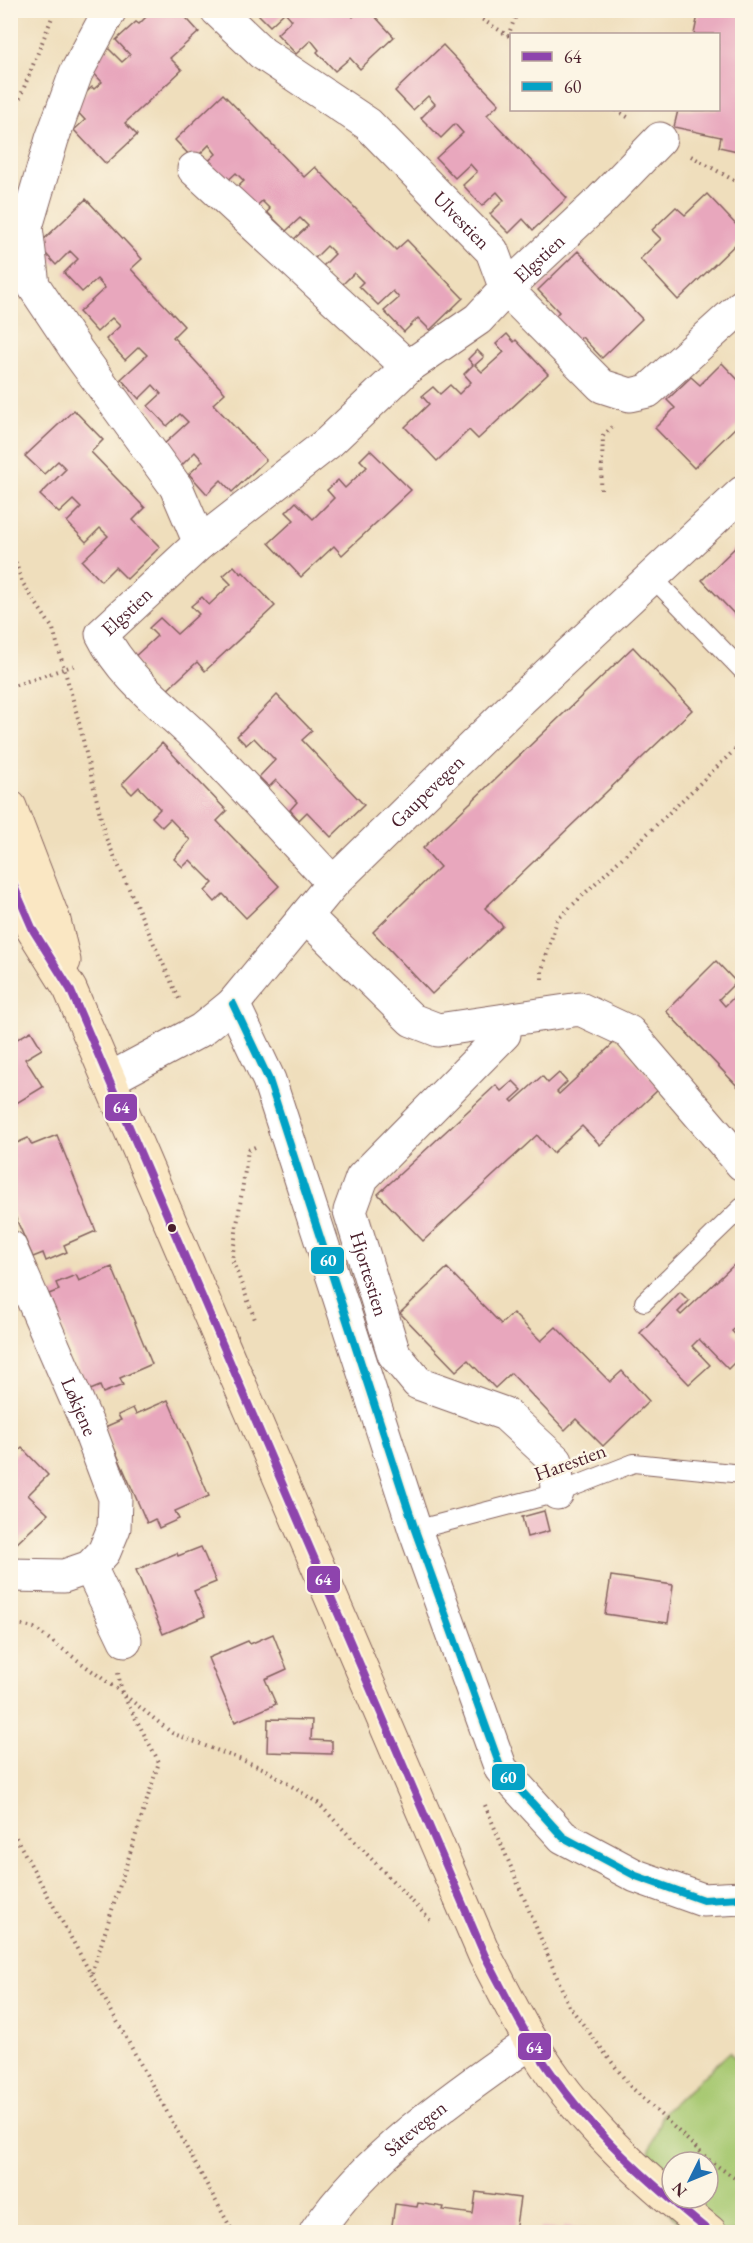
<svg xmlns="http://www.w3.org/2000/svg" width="753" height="2243" font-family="'EB Garamond',serif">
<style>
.green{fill:#a6c870;stroke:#78744e;stroke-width:1.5;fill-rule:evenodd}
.building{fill:#e8a7bd}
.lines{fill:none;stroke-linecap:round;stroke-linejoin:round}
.service-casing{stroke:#84625e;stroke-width:20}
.minor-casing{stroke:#84625e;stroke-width:35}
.secondary-casing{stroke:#84625e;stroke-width:35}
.path{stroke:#84625e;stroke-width:4;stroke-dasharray:1.5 4.5;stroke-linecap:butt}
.service{stroke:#fff;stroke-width:18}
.minor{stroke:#fff;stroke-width:33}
.secondary{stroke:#fae7c3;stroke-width:33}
.bus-1-casing{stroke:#fcf5e5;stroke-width:12}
.bus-2-casing{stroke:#fcf5e5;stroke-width:12}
.bus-1{stroke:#8e44ad;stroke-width:8}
.bus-2{stroke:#04a2c6;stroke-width:8}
.bus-dot{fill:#4a1f2b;stroke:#fcf5e5;stroke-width:2}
.labels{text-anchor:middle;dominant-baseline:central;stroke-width:5;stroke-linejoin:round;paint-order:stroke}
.street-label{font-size:20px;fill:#4a1f2b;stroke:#fcf5e5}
.line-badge{stroke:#fcf5e5;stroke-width:2}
.badge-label{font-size:16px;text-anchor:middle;font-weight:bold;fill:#fff}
</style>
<rect width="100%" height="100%" fill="#fcf5e5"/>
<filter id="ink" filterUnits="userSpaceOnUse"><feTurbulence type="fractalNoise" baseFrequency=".0167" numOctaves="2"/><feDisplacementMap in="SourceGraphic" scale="12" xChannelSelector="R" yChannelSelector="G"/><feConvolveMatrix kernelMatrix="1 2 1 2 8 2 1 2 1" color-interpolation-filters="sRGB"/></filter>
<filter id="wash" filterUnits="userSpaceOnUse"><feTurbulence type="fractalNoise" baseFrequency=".008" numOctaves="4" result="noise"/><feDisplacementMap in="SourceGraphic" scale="24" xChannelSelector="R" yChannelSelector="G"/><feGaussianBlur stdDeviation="1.35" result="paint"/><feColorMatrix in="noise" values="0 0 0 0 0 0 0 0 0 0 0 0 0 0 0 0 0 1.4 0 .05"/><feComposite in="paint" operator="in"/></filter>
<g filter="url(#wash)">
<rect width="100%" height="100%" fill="#efdebc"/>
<!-- green -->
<path class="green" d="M730,2052L742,2065V2232H685L641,2176L662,2114ZM672,2162H708V2198H672Z"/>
<g id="blocks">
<!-- building -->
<g class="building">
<polygon points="142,10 179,10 199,32 170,58 182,70 125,123 137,135 106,164 74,130 85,120 72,106 92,87 94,89 102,82 88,67 108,48 122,62 130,55 116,40 136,22 139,24 147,16"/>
<polygon points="254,10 347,10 353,17 360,10 369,10 394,37 360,69 350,58 335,71 317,52 319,50 311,40 296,54 277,34 292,20 285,12 270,26"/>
<polygon points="699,10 742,10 742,152 719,147 721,137 674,127 678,110 718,110 718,34 694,34"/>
<polygon points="443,45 499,104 487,115 567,198 533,230 523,219 509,233 490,214 504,200 497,192 482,206 463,185 477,172 470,164 455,178 436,158 463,133 455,124 441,138 421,118 435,104 428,96 413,110 395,91"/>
<polygon points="223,94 304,177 315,167 396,250 407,240 463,298 430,330 418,318 404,332 384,311 399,298 393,291 378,305 359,286 363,282 354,273 339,288 321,268 335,254 327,246 313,260 293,240 308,226 300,218 286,231 267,212 270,209 262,201 247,215 229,195 244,181 236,173 221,187 202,167 216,154 209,145 194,160 175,140"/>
<polygon points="707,194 742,231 742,238 678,300 640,259 661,239 652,230 676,207 685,215"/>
<polygon points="86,199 142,259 131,269 184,326 173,337 225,393 213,404 266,460 232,492 221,480 207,494 189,474 203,461 195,452 181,466 162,446 188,422 180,414 167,426 148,406 161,394 153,385 139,399 121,379 147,355 139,347 125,360 106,339 120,326 112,318 97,332 79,312 105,288 97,279 82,292 64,273 78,259 70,251 56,265 38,245"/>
<polygon points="578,251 642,319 602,358 582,337 574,344 551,320 559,312 538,290"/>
<polygon points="507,334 514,342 516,340 548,374 478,439 469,430 437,461 405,427 429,404 422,396 433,387 440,394 450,385 459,394 471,382 464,374 473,365 468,359 477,350 484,357 475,365 482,372 504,352 496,344"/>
<polygon points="722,363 742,384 742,421 694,468 655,428 675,408 667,400 691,377 700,385"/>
<polygon points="74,410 103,440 91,452 145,508 133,520 160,547 127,579 115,567 101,581 82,561 108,536 100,528 86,542 67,522 81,508 73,500 59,513 40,495 66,469 58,461 44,474 25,456"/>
<polygon points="370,450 411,490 342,555 334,546 301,577 269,543 294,520 286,512 296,502 313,519 334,498 327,490 338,480 345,488 367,467 360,460"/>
<polygon points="742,541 742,622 702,580"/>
<polygon points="234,566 241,574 243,572 275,606 205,671 197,662 164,693 132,659 157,636 149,628 160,618 177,634 199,614 191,606 202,597 209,605 231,584 223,576"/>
<polygon points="633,647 692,710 485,908 503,926 432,994 373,932 440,867 423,848"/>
<polygon points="277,695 312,731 302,740 364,805 331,837 307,812 299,820 290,810 297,802 276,780 269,787 259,777 275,760 254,738 246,745 237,736"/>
<polygon points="162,743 227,811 217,821 279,886 246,918 223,894 215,902 205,891 213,883 190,860 183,867 174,859 190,840 170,819 162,827 152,817 160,809 139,787 132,794 122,784"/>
<polygon points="716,961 736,982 719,999 725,1006 742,989 742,1091 666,1011"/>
<polygon points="31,1031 42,1049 25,1059 43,1087 10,1107 10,1039 14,1041"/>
<polygon points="616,1041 660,1088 600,1145 582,1126 553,1153 537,1135 423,1241 378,1194 496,1085 501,1091 513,1081 522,1090 511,1100 513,1102 542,1076 548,1083 559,1073 567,1082 557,1092 559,1094"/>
<polygon points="57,1135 96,1231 64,1245 67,1252 46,1261 43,1253 33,1257 10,1205 10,1146 28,1138 32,1145"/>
<polygon points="738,1261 742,1266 742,1328 739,1325 732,1331 742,1342 742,1355 728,1369 699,1339 692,1346 710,1365 689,1384 640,1333 680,1292 689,1301 678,1312 681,1315"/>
<polygon points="112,1267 152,1364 120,1378 123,1385 103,1393 100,1386 88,1391 49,1294 59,1290 56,1283 76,1275 79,1281"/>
<polygon points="447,1268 501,1324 513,1313 541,1341 556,1327 610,1382 622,1371 649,1401 603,1446 576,1419 565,1430 511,1373 495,1388 468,1360 456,1371 400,1313"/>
<polygon points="168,1400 209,1496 175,1511 179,1519 159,1528 155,1519 147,1523 105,1427 121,1420 118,1415 133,1408 136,1414"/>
<polygon points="22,1448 48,1475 28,1495 48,1514 15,1545 10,1540 10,1459"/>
<polygon points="544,1511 549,1531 527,1537 522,1517"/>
<polygon points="201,1547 216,1582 194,1591 205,1616 163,1634 136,1570 177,1553 178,1556"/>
<polygon points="611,1576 673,1585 668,1623 605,1614"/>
<polygon points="273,1634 287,1669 265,1679 276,1704 235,1722 208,1658 248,1641 250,1644"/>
<polygon points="268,1719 312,1720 311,1740 332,1741 332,1754 267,1752"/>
<polygon points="476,2192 520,2198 515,2232 391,2232 395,2204 417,2207 418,2203 444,2207 443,2210 473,2214"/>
<polygon points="564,2226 589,2229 588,2232 540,2232 540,2228 563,2230"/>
</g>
</g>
</g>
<g filter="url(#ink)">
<use href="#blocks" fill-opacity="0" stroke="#84625e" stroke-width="1.5"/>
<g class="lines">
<!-- service casing -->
<g class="service-casing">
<g id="service">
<polyline points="653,578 742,670"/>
<polyline points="644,1302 742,1207"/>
<polyline points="415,1530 557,1493 634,1463 742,1474"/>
</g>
</g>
<!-- minor casing -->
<g class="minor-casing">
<g id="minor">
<polyline points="110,10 76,73 52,139 26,227 33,285 77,351 176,487 200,543"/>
<path id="s1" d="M217,10L262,53L368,124L492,251L506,289L602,386L630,395L648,391L742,306"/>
<polyline points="194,169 408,367"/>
<path id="s2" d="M333,883C289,836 246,788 201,742C166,707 124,679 102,634L200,543L329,442L408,367L478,319L506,289L601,200L660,139"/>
<polyline points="306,916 412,1020 438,1030 580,1009 629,1032 742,1164"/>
<polyline points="233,1004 269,1080 415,1530 501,1769 563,1837 636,1876 703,1900 742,1898"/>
<path id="s3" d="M503,1021L504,1034L362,1178L350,1211L394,1354L418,1383L505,1414L556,1461L557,1493"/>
<path id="s4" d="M108,1080L201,1030L233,1004L333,883L518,702L742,493"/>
<path id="s5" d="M10,1247L88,1426L115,1498L114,1528L104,1552L90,1567L64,1576L10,1575"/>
<polyline points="90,1567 125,1640"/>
<path id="s6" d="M316,2232C368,2155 455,2095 531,2042"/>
</g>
</g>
<!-- secondary casing -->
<g class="secondary-casing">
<g id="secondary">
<polyline points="10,807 54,921 64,961"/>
<path d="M10,877L33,930L70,989L485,1956C500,1984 514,2013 530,2040C575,2117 642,2177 710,2232"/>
</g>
</g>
<!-- path -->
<g class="path">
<polyline points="467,10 512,38"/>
<polyline points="508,36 518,10"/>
<polyline points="616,110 631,119"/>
<polyline points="10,133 17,105 55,10"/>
<polyline points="691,156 742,185"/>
<polyline points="601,490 603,436 612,427"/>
<polyline points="10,545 22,582 53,629 78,718 105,836 180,1001"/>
<polyline points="10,687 78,664"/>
<polyline points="542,979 542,970 557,920 742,743"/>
<polyline points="255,1147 248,1150 232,1259 256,1322"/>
<polyline points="10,1623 34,1628 122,1693 159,1762 92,1973"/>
<polyline points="118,1673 122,1693 172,1733 265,1769 318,1803 430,1920"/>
<polyline points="485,1805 569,2006 630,2086 710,2161 742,2183"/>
<polyline points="10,1827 233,2232"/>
</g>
<!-- service -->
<use href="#service" class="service"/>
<!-- minor -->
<use href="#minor" class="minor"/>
<!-- secondary -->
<use href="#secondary" class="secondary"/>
<!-- bus-1 casing -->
<g class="bus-1-casing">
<path id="bus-1" d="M10,877L33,930L70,989L485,1956C500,1984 514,2013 530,2040C575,2117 642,2177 710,2232"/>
</g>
<!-- bus-2 casing -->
<g class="bus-2-casing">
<polyline id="bus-2" points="233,1004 269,1080 415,1530 501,1769 563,1837 636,1876 703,1900 742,1898"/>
</g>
<!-- bus-1 -->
<use href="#bus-1" class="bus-1"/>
<!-- bus-2 -->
<use href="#bus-2" class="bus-2"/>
</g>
</g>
<!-- markers -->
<circle class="bus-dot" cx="172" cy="1228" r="5"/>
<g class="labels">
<!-- street labels -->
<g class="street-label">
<text stroke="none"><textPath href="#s1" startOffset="324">Ulvestien</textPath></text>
<text stroke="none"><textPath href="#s2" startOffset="918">Elgstien</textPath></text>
<text stroke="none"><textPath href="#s2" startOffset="374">Elgstien</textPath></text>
<text stroke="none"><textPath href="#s4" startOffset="435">Gaupevegen</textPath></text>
<text stroke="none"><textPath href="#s3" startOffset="316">Hjortestien</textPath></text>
<text stroke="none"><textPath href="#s5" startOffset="174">Løkjene</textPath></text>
<text transform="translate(570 1462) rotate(-20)">Harestien</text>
<text stroke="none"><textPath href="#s6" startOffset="144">Såtevegen</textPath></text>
</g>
</g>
<g class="line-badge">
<rect x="104" y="1093" width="34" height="29" rx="6" fill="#8e44ad"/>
<rect x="310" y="1246" width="35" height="29" rx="6" fill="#04a2c6"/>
<rect x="306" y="1565" width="35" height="29" rx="6" fill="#8e44ad"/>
<rect x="491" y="1763" width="35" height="28" rx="6" fill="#04a2c6"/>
<rect x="517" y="2032" width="35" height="29" rx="6" fill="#8e44ad"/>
</g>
<g class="badge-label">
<text x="121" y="1113">64</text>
<text x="328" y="1266">60</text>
<text x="323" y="1585">64</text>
<text x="508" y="1783">60</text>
<text x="534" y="2053">64</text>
</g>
<!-- margin -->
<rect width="753" height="2243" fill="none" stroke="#fcf5e5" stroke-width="36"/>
<!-- legend -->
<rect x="510" y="33" width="210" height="78" fill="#fcf5e5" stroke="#b59f9b" stroke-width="1.5"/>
<rect x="522" y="52" width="30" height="9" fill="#8e44ad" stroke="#b59f9b" stroke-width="1.5"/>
<text x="564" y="63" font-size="18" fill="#4a1f2b">64</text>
<rect x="522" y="82" width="30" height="9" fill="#04a2c6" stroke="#b59f9b" stroke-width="1.5"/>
<text x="564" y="93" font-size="18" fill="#4a1f2b">60</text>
<!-- north arrow -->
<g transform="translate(690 2180) rotate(227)"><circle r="28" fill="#fcf5e5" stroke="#b59f9b" stroke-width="1.5"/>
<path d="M0-4.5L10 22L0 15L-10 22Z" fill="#1f6fb2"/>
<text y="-9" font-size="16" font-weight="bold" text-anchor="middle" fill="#4a1f2b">N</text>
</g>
</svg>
